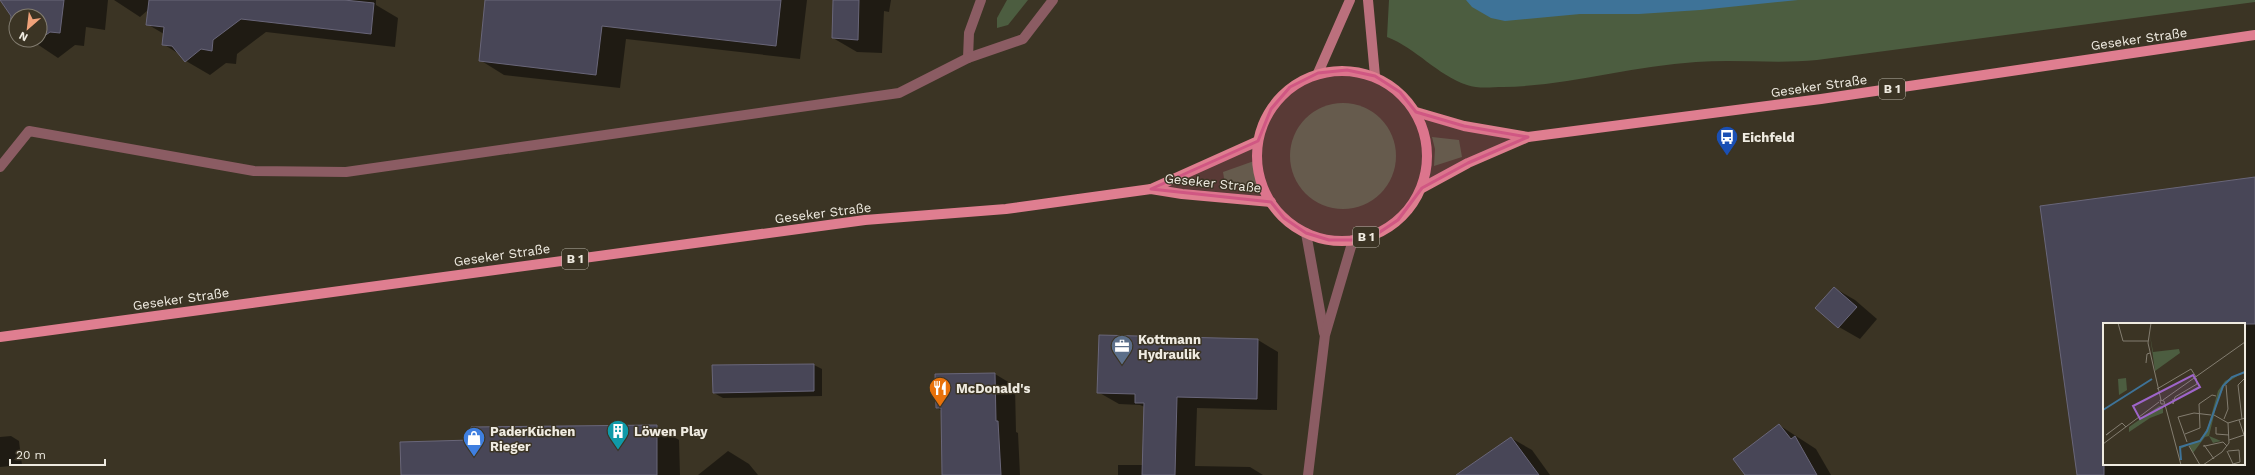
<svg xmlns="http://www.w3.org/2000/svg" width="2255" height="475" font-family="'Work Sans',sans-serif">
<style>
.green{fill:#4c5d40}
.water{fill:#3e7398}
.shadow{fill:#0007;fill-rule:evenodd}
.building{fill:#484657;stroke:#696679}
.lines{fill:none;stroke-linecap:round;stroke-linejoin:round}
.minor{stroke:#8b5c63;stroke-width:10}
.secondary{stroke:#bb707d;stroke-width:10}
.primary{stroke:#df7e90;stroke-width:10}
.marked{fill:#d05783;fill-opacity:0.2;stroke:#d05783;stroke-width:3;stroke-linejoin:round}
.labels{text-anchor:middle;dominant-baseline:central;stroke-width:3;stroke-linejoin:round;paint-order:stroke}
.shield{fill:#3b3424;stroke:#b9b4a8;stroke-width:1}
.shield-label{font-size:12px;font-weight:bold;fill:#efebe1}
.street-label{font-size:13px;fill:#efebe1;stroke:#3b3424}
.poi-label{font-size:13px;font-weight:bold;fill:#efebe1;stroke:#3b3424;text-anchor:start}
.inset-river{fill:none;stroke:#3e7398;stroke-width:2}
.inset-road{fill:none;stroke:#837d70;stroke-width:1}
.view{fill:#9e65c9;fill-opacity:0.15;stroke:#9e65c9;stroke-width:2}
.inset-edge{fill:none;stroke:#efebe1;stroke-width:2}
</style>
<rect width="100%" height="100%" fill="#3b3424"/>
<!-- green -->
<g class="green">
<polygon points="1007,0 1028,0 1008,25 997,28 997,18"/>
<path d="M1389,0H2255V2L1817,60C1777,64 1736,59 1696,62C1631,66 1568,86 1503,87C1492,87 1478,89 1467,85C1437,75 1416,48 1387,37Z"/>
<circle cx="1343" cy="156" r="53"/>
<polygon points="1432,137 1459,140 1462,157 1434,166 1435,149"/>
<polygon points="1254,161 1259,184 1225,184 1223,172"/>
</g>
<!-- water -->
<polygon class="water" points="1466,0 1798,0 1700,10 1639,14 1580,14 1505,21 1491,18 1472,7"/>
<!-- shadow -->
<g class="shadow">
<polygon points="1,0 108,0 105,30 86,27 84,46 75,45 58,58 31,40 40,40 40,16 16,16 16,29 11,26 12,16"/>
<polygon points="114,0 376,0 376,5 398,18 395,47 266,32 237,54 236,64 226,63 210,75 186,61 181,55 163,44 164,34 147,24 148,10 140,17"/>
<polygon points="486,0 807,0 800,59 626,39 620,88 504,75 480,60"/>
<polygon points="834,0 891,0 889,12 884,11 882,53 857,52 833,38"/>
<path d="M2255,178V475H2078L2041,207ZM2104,324H2244V464H2104Z"/>
<polygon points="1834,288 1855,300 1877,319 1860,339 1839,327"/>
<polygon points="1258,340 1278,352 1277,410 1197,408 1195,466 1250,467 1263,475 1118,475 1118,465 1144,465 1145,407 1140,405 1119,404 1098,392"/>
<polygon points="814,365 822,369 822,396 723,398 714,393"/>
<polygon points="995,374 1015,386 1016,432 1018,433 1020,475 943,475 942,411 937,408"/>
<polygon points="1779,425 1816,449 1831,475 1747,475"/>
<polygon points="656,426 679,440 680,475 402,475 472,441"/>
<polygon points="11,436 19,441 22,465 0,467 0,437"/>
<polygon points="1511,438 1532,450 1550,475 1466,475"/>
<polygon points="728,451 749,464 758,475 698,475"/>
</g>
<!-- building -->
<g class="building">
<polygon points="0,0 64,0 60,33 50,32 40,39 40,16 16,16 16,28 10,27 11,16"/>
<polygon points="149,0 344,0 374,3 371,34 241,19 213,40 212,51 201,49 185,62 172,46 162,45 164,27 146,25"/>
<polygon points="485,0 781,0 776,46 602,26 596,75 479,61"/>
<polygon points="833,0 859,0 858,40 832,38"/>
<polygon points="2255,177 2255,324 2104,324 2104,475 2077,475 2040,206"/>
<polygon points="1834,287 1857,307 1838,328 1815,308"/>
<polygon points="1099,335 1258,339 1257,399 1177,397 1175,475 1142,475 1144,403 1135,403 1135,394 1097,393"/>
<polygon points="814,364 814,391 713,393 712,365"/>
<polygon points="995,373 996,421 998,421 1001,475 942,475 941,408 936,408 935,374"/>
<polygon points="1779,424 1791,439 1795,436 1817,475 1745,475 1733,459"/>
<polygon points="657,425 657,475 401,475 400,442 471,440 471,427"/>
<polygon points="1511,437 1539,475 1456,475"/>
</g>
<g class="lines">
<!-- minor -->
<g class="minor">
<polyline points="968,58 969,33 981,0"/>
<polyline points="0,167 29,131 254,171 346,172 899,93 968,58 1023,39 1053,0"/>
<polyline points="1306,233 1324,333"/>
<polyline points="1308,475 1325,335 1353,240"/>
</g>
<!-- secondary -->
<g class="secondary">
<polyline points="1368,0 1375,76"/>
<polyline points="1318,73 1350,0"/>
</g>
<!-- primary -->
<g class="primary">
<circle cx="1342" cy="156" r="85"/>
<polyline points="1416,112 1464,126 1528,137"/>
<polyline points="1422,188 1468,163 1528,137 1821,99 2255,35"/>
<polyline points="1151,189 1258,141"/>
<polyline points="0,337 865,220 1006,209 1151,189 1182,194 1271,202"/>
</g>
</g>
<!-- marked area -->
<path class="marked" d="M1347,70L1375,76L1400,92L1416,112L1464,126L1528,137L1468,163L1422,188L1398,220L1377,234L1353,240H1329L1306,233L1284,218L1271,202L1151,189L1258,141L1271,109L1290,87L1318,73Z"/>
<!-- icons -->
<defs>
<g id="bus-pin" transform="scale(1.15)"><path d="M0 17L-7.5 6A9.5 9.5 0 1 1 7.5 6Z" fill="#1a4fb4" stroke="#3b3424"/><path d="M-5-6H5V4H4V6H2V4H-2V6H-4V4H-5ZM-3.5-4V0h7V-4ZM-3.5 1.2v1.5H-2V1.2ZM2 1.2v1.5H3.5V1.2Z" fill="#fff"/></g>
<g id="office-pin" transform="scale(1.15)"><path d="M0 17L-7.5 6A9.5 9.5 0 1 1 7.5 6Z" fill="#5c6f8a" stroke="#3b3424"/><path d="M-6-3h4V-5.5h4V-3h4V5H-6ZM-1-4.5V-3h2v-1.5ZM-6 0V1H6V0Z" fill="#fff"/></g>
<g id="restaurant-pin" transform="scale(1.15)"><path d="M0 17L-7.5 6A9.5 9.5 0 1 1 7.5 6Z" fill="#e8710a" stroke="#3b3424"/><path d="M-5-6h1v4h1v-4h1v4h1v-4h1v5L-1.5 .5V6h-2V.5L-5-1ZM5-6V6H3V1.5H1.5Q1.5-4 5-6Z" fill="#fff"/></g>
<g id="building-pin" transform="scale(1.15)"><path d="M0 17L-7.5 6A9.5 9.5 0 1 1 7.5 6Z" fill="#0f9aa8" stroke="#3b3424"/><path d="M-4-6H4V6H1V3H-1V6H-4ZM-2.5-4.3h1.7v1.8h-1.7ZM.8-4.3h1.7v1.8H.8ZM-2.5-1h1.7V.8h-1.7ZM.8-1h1.7V.8H.8Z" fill="#fff"/></g>
<g id="shop-pin" transform="scale(1.15)"><path d="M0 17L-7.5 6A9.5 9.5 0 1 1 7.5 6Z" fill="#3f7fe0" stroke="#3b3424"/><path d="M-5-2.5h2.3a2.7 3.5 0 0 1 5.4 0H5L5.5 6h-11ZM-1.5-2.5h3a1.5 2.3 0 0 0-3 0Z" fill="#fff"/></g>
</defs>
<g fill-rule="evenodd">
<use href="#bus-pin" x="1727" y="137"/>
<use href="#office-pin" x="1122" y="346"/>
<use href="#restaurant-pin" x="940" y="388"/>
<use href="#building-pin" x="618" y="431"/>
<use href="#shop-pin" x="474" y="438"/>
</g>
<g class="labels">
<!-- shield labels -->
<g class="shield">
<rect x="1879" y="79" width="26" height="20" rx="3"/>
<rect x="1353" y="227" width="26" height="20" rx="3"/>
<rect x="562" y="249" width="26" height="20" rx="3"/>
</g>
<g class="shield-label">
<text x="1892" y="89">B 1</text>
<text x="1366" y="237">B 1</text>
<text x="575" y="259">B 1</text>
</g>
<!-- street labels -->
<g class="street-label">
<text transform="translate(2139 39) rotate(-8)">Geseker Straße</text>
<text transform="translate(1819 86) rotate(-8)">Geseker Straße</text>
<text transform="translate(1213 183) rotate(6)">Geseker Straße</text>
<text transform="translate(823 213) rotate(-7)">Geseker Straße</text>
<text transform="translate(502 255) rotate(-8)">Geseker Straße</text>
<text transform="translate(181 299) rotate(-8)">Geseker Straße</text>
</g>
<!-- poi labels -->
<g class="poi-label">
<text x="1742" y="137">Eichfeld</text>
<text x="1138" y="339">Kottmann<tspan x="1138" dy="15">Hydraulik</tspan></text>
<text x="956" y="388">McDonald's</text>
<text x="490" y="431">PaderKüchen<tspan x="490" dy="15">Rieger</tspan></text>
<text x="634" y="431">Löwen Play</text>
</g>
</g>
<!-- overview -->
<g transform="translate(2103 323)">
<rect width="142" height="142" fill="#3b3424"/>
<path d="M47,12L50,29L76,26L77,30L52,48ZM142,48L122,61L114,80L106,113L118,118L110,120L106,113L102,114L90,130L86,122L77,126V124L97,117L105,104L115,68L122,58ZM23,55L24,67L16,72L15,56ZM56,83H60V90L47,95L26,109V104Z" fill="#4c5d40"/>
<path class="inset-river" d="M0,87L49,56M78,137L77,124L97,118L104,108L120,63L129,54L142,49"/>
<path class="inset-road" d="M15,0L20,18H45M48,0L45,20L58,77M43,40L44,31L47,30M54,66L88,46L93,54M70,76V81L72,74L94,61L93,55M60,77L142,19M61,81H58L57,77L61,78L78,142M121,96L125,86L123,62M139,96L135,62L142,55M136,97L142,115M125,100L142,95M113,104V111L126,112M7,109L3,112L19,100L23,104M82,111L97,105L96,81L109,72L113,73M126,117L141,112M84,119L75,94L91,90L108,92M0,121L56,79M86,123L97,142M102,123L120,119L124,123M101,124V122L111,136M124,128L130,141M125,128L136,127L137,139L130,141M100,142L119,129L126,120L125,100L111,92"/>
<path class="view" d="M90,52L97,64L37,96L30,83Z"/>
<rect width="142" height="142" class="inset-edge"/>
</g>
<!-- north arrow -->
<g transform="translate(28 28) rotate(208)"><circle r="19" fill="#3b3424" stroke="#837d70"/>
<path d="M0-3L7 15L0 10L-7 15Z" fill="#f0a27a"/>
<text y="-6" font-size="11" font-weight="bold" text-anchor="middle" fill="#efebe1">N</text>
</g>
<!-- scale -->
<path d="M10 459v6h95v-6" fill="none" stroke="#efebe1" stroke-width="2"/>
<text x="16" y="459" font-size="12" fill="#efebe1" stroke="#3b3424" stroke-width="3" paint-order="stroke">20 m</text>
</svg>
